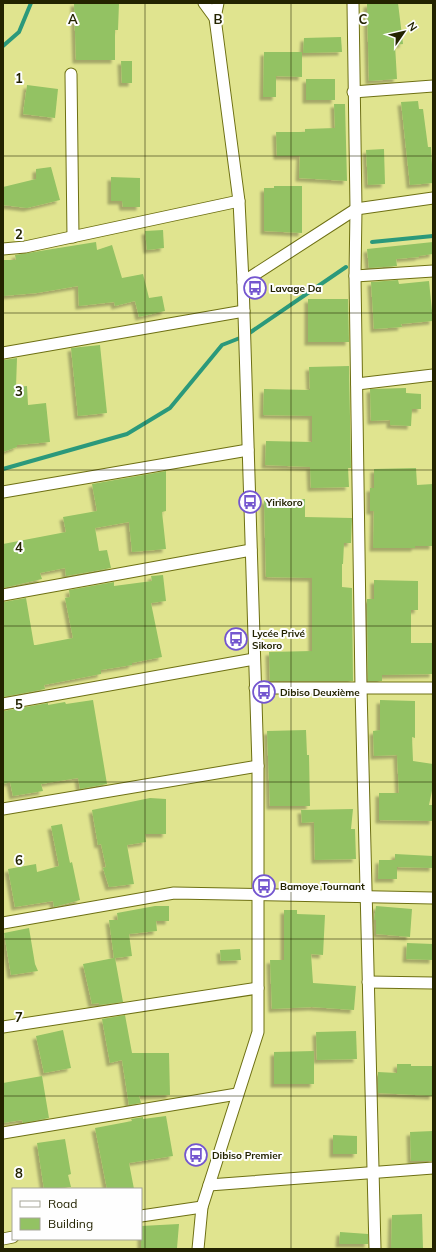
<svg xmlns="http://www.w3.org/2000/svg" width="436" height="1252" font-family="Mulish,sans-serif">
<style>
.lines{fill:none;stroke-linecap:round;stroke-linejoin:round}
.stream{stroke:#2b997b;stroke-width:4}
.building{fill:#93c263;filter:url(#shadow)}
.street-casing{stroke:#6e7013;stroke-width:13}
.street{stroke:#fff;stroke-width:11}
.grid{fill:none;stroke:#232300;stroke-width:1;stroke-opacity:0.55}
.labels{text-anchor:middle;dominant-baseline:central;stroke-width:4;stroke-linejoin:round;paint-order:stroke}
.poi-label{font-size:10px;font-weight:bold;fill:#232300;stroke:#fefefe;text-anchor:start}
.grid-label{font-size:13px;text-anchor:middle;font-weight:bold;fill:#232300;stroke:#fefefe;stroke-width:4;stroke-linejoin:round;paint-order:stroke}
</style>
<defs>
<filter id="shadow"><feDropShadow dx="-3.5" dy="3.5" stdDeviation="1" flood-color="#0004"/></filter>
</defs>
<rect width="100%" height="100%" fill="#e0e48f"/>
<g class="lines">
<!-- stream -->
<g class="stream">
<polyline points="3,46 19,32 31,3"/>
<polyline points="372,242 433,236"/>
<polyline points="3,469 127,434 170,408 222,345 245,336 346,267"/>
</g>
</g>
<!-- building -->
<g class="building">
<polygon points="74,3 119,3 118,30 115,30 115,60 76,60"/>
<polygon points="377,3 398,3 403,44 395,45 397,79 369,81 367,4"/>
<polygon points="341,37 342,52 303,53 304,38"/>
<polygon points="264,52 302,52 302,77 276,76 276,97 263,97"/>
<polygon points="121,61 132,61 132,83 122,83"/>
<rect x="306" y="79" width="29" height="21"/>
<polygon points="27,85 58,89 55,118 23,114"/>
<polygon points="418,101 419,109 423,109 428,147 431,147 433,183 410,185 401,102"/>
<polygon points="334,104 345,104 347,181 299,178 300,156 277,156 276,132 305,132 305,129 335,128"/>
<polygon points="384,149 385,184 368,185 366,150"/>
<polygon points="51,167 60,200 27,208 3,205 3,187 36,179 36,169"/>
<polygon points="111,177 140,178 140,207 123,207 122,201 111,201"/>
<polygon points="274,186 302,186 302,233 264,231 264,188 274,188"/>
<polygon points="163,230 164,248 147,250 145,231"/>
<polygon points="96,242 97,250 112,245 122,278 143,274 149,298 162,296 165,311 139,317 135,301 115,306 114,302 79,306 78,286 37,293 3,296 3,260 16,260 15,255"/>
<polygon points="433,242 433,254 419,256 419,257 396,259 397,266 369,268 367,249"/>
<polygon points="398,280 399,284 429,281 433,321 401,324 402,327 374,329 371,282"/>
<polygon points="308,299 348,299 349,342 308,342"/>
<polygon points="100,345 107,413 78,416 71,348"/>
<polygon points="17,358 16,387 27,386 28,405 46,403 50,442 17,445 17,447 3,452 3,360"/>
<polygon points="349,366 351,468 348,468 349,487 311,488 310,467 265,465 266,441 312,442 312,416 263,415 264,389 310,390 309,367"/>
<polygon points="406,388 406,393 421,394 421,409 412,409 411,426 390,425 390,420 371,421 370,389"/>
<polygon points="416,468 417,485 433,484 433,546 415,546 415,548 373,548 374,511 370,511 370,488 374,488 374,469"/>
<polygon points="166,471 166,511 162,512 166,549 132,552 129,522 95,528 99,551 107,550 111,568 66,576 65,568 40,573 42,579 3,588 3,544 66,532 63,517 97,511 92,484"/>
<polygon points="305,499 305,517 352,518 351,543 344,543 343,564 342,564 342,587 352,588 353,681 270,681 269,652 312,651 312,578 266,577 264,500"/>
<polygon points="163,575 166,601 151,603 162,657 132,663 132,665 101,670 101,674 44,685 45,689 3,697 3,602 26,598 34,645 36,645 73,638 65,598 70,597 69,590 114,582 114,586 152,581 151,576"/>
<polygon points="374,580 418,581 418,610 411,610 411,643 433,643 433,674 382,675 382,681 368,681 367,599 374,599"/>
<polygon points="93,700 107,784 80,789 78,778 41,784 43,791 13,796 10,782 3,784 3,711 48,703 48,705 65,702 66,704"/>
<polygon points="380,700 415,701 415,738 412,737 413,761 433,764 433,786 429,805 433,805 433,821 379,820 379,793 399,793 397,755 374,756 373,731 380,730"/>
<polygon points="306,730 307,755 309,755 310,806 270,806 267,731"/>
<polygon points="150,798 166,799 166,834 145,834 146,842 127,845 134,884 109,887 103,868 106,867 101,844 98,845 92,810"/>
<polygon points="353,809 351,829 355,829 356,859 315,860 314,822 302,823 301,810"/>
<polygon points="62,824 70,863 72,862 80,900 54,907 53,901 15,907 8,869 36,864 37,872 59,866 51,826"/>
<polygon points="395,854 433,856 433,868 397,867 397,879 378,879 379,860 395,860"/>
<polygon points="155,906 169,906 169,921 156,921 157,931 129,934 132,956 115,958 123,1002 99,1005 99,1003 92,1004 83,964 114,958 109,920 118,920 117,913"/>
<polygon points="376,906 412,909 410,937 376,934 376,920 374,920"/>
<polygon points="284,910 297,910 297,914 325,915 323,955 311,954 313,983 356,986 354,1010 312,1007 272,1009 270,960 284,960"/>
<polygon points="29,928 35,964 38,971 11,975 4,933"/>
<polygon points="407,943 433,944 433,960 406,959"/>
<polygon points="240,949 241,960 221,961 220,950"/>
<polygon points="125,1015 132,1053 169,1053 170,1095 139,1096 141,1103 129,1105 122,1060 110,1063 102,1019"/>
<polygon points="63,1030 71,1068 44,1073 36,1036"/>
<polygon points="356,1031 357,1059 317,1060 316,1032"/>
<polygon points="314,1051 314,1084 274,1084 274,1052"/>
<polygon points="397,1064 411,1064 411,1066 433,1066 433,1096 378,1093 378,1072 397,1073"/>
<polygon points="42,1076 49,1118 23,1123 22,1120 3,1123 3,1083"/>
<polygon points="166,1116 173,1156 129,1163 134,1189 107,1189 95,1128 132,1121 131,1119 143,1117 143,1119"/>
<polygon points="433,1131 433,1161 411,1161 410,1132"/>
<polygon points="333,1135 357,1136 357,1154 333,1154"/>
<polygon points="65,1139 71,1174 68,1175 71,1187 44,1189 37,1143"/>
<polygon points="422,1214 423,1249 391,1249 392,1215"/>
<polygon points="179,1224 177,1248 141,1249 141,1226"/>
<polygon points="340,1232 368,1234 368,1244 339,1244"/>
</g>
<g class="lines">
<!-- street casing -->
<g class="street-casing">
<g id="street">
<polyline points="204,3 215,18"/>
<polyline points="353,3 356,209 355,276 361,688 375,1249"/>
<polyline points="71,74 73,237"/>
<polyline points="353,92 433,86"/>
<polyline points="3,249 25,247 239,201"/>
<polyline points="355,276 433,271"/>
<polyline points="243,282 356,209 433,198"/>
<polyline points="3,353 244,311"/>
<polyline points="357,384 433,375"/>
<polyline points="3,492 248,450"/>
<polyline points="3,595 251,550"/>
<polyline points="255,688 433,688"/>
<polyline points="3,704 254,659"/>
<polyline points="3,809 258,766"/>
<polyline points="3,923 174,893 433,898"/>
<polyline points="368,982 433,983"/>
<polyline points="3,1027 258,988"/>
<polyline points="3,1133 237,1094"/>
<polyline points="209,1185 433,1168"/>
<polyline points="141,1216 202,1207"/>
<polyline points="3,1239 13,1237"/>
<polyline points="198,1249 202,1207 258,1032 258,766 243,282 239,201 215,18 218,3"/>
</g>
</g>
<!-- street -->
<use href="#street" class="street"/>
</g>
<!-- grid -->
<path class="grid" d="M145,3V1249M291,3V1249M3,156H433M3,313H433M3,470H433M3,626H433M3,782H433M3,939H433M3,1096H433"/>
<!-- icons -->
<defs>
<g id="bus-ring" transform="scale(1.15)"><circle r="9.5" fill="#fefefe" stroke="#7456cf" stroke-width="1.5"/><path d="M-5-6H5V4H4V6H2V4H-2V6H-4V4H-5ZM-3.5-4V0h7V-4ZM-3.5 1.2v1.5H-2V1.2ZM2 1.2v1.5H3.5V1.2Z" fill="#7456cf"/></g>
</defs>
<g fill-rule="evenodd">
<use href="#bus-ring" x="255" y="288"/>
<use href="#bus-ring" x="250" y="502"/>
<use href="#bus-ring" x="236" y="639"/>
<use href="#bus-ring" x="264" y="692"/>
<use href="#bus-ring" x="264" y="886"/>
<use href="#bus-ring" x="196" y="1155"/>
</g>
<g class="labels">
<!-- poi labels -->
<g class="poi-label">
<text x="270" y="288">Lavage Da</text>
<text x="266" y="502">Yirikoro</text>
<text x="252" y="633">Lycée Privé<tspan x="252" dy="12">Sikoro</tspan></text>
<text x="280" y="692">Dibiso Deuxième</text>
<text x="280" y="886">Bamoye Tournant</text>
<text x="212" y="1155">Dibiso Premier</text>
</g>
</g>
<g class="grid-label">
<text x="73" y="24">A</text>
<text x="218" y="24">B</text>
<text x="363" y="24">C</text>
<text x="19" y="83">1</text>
<text x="19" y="239">2</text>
<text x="19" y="396">3</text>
<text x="19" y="552">4</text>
<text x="19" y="709">5</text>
<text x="19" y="865">6</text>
<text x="19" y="1022">7</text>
<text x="19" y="1178">8</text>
</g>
<!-- border -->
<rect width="436" height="1252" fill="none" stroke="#232300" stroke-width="8"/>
<!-- legend -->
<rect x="12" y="1188" width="130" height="52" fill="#fefefe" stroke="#a6a698"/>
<rect x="20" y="1201" width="20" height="6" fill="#ffffff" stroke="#a6a698"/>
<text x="48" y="1208" font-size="12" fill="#232300">Road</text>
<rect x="20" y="1218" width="20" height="12" fill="#93c263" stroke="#a6a698"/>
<text x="48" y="1228" font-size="12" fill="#232300">Building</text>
<!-- north arrow -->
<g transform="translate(404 32) rotate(56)" stroke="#fefefe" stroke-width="3" paint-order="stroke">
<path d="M0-3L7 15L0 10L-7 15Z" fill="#232300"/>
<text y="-6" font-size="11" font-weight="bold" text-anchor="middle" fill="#232300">N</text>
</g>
</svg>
